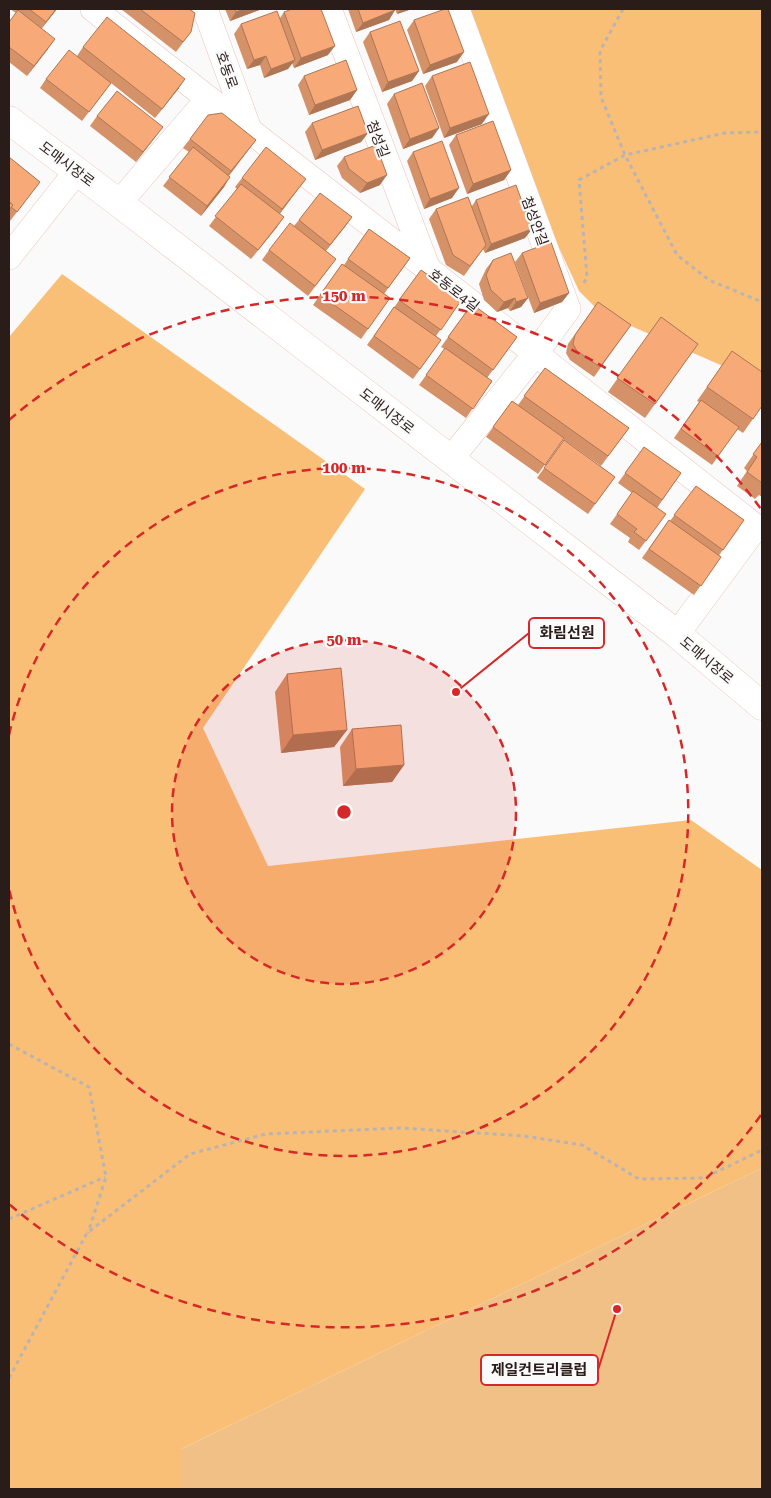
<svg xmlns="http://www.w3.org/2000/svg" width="771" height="1498" font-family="'Roboto Serif','Noto Sans KR',serif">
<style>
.green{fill:#f1c086}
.forest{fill:#fabf76}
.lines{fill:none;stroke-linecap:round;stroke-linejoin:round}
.minor-casing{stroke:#ecc4bb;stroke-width:26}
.tertiary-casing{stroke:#ecc4bb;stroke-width:29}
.path{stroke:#b9b4b3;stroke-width:3;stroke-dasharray:4 4;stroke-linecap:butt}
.minor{stroke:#fff;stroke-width:25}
.tertiary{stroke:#fff;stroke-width:28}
.wall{fill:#d59167}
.shaded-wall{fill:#ae7654}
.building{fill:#f8a978;stroke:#ae7654}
.ring{fill:none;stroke:#d62828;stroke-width:2.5;stroke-dasharray:9 6}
.labels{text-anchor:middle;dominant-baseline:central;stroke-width:4.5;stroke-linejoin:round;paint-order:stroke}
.street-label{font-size:14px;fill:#2a1c18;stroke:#fafafa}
.centre{fill:#d62828;stroke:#fafafa;stroke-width:2.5}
.ring-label{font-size:15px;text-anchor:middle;font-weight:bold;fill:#d62828;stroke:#fafafa;stroke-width:4.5;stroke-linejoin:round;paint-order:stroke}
.leader{fill:none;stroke:#d62828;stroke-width:2}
.callout-dot{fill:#d62828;stroke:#fafafa;stroke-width:2}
.callout{fill:#fafafa;stroke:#d62828;stroke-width:2}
.callout-label{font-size:15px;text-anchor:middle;font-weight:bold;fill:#2a1c18}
</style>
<rect width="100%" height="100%" fill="#fafafa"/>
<!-- green -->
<polygon class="green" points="762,1168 762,1489 181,1489 181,1449"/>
<!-- forest -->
<g class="forest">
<polygon points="457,9 762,9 762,383 601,313 579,291 462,37"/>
<polygon points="62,274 365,489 203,728 268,866 691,820 762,870 762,1168 181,1449 181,1489 9,1489 9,337"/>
</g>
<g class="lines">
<!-- minor casing -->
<g class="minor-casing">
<g id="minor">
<polyline points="93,9 428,269 756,527 677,634"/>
<polyline points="205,9 250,132"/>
<polyline points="329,9 428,269"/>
<polyline points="119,203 208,99"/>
<polyline points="9,257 77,171"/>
<polyline points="450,460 535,354 568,309 457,9"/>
</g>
</g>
<!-- tertiary casing -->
<g class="tertiary-casing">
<polyline id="tertiary" points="9,120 119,203 677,634 762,706"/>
</g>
<!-- path -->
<g class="path">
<polyline points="623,9 600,51 601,97 625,155 677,255 709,280 762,302"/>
<polyline points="584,283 587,277 579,180 625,155 725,133 762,132"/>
<polyline points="9,1044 89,1087 106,1177 88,1233"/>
<polyline points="9,1219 105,1177"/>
<polyline points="9,1378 87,1233 190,1154 266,1134 400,1128 524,1136 582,1145 639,1179 704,1178 762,1150"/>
</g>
<!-- minor -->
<use href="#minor" class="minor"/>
<!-- tertiary -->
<use href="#tertiary" class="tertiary"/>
</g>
<!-- wall -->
<g class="wall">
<polygon points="10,9 57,9 41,29 48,49 27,76 9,62 9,22 16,13"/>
<polygon points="121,9 189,9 191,32 176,52"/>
<polygon points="225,9 262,9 230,21"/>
<polygon points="348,9 395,9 395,10 389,20 356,32"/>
<polygon points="395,9 412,9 397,14"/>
<polygon points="284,12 328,55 294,68 292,63 288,69 264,78 260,65 247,69 234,34 241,24 280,18"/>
<polygon points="414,20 457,62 423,74 407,30"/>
<polygon points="370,32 419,71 412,81 382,92 363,42"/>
<polygon points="83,47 179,88 155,118 111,83 82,121 40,88 46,79 77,56"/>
<polygon points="304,76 357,90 350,100 309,115 298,85"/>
<polygon points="432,76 482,124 444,138 425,86"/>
<polygon points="394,94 439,128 432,138 403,149 387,104"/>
<polygon points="97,116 156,136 136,162 90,126"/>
<polygon points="312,123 368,133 361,142 315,160 305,132"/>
<polygon points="456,135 511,170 504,180 467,194 449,145"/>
<polygon points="190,139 256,140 229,176 224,187 201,216 163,186 189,152 183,148"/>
<polygon points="413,152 452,198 424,209 407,161"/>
<polygon points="9,157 40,182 10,221 9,220"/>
<polygon points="344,157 380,185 360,193 342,178 337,166"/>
<polygon points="242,178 306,179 279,214 277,227 251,259 209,226 237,189 235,187"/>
<polygon points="476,200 532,229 525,238 485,253 483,249 464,276 446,265 429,219 436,209 472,206"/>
<polygon points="352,217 326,251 336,259 308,296 262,260 269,250 294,226 299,220"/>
<polygon points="369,229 410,258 384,294 390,298 361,339 313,305 342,264 344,265"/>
<polygon points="522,253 569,293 562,302 534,313 515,262"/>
<polygon points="493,260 528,298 521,307 510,311 508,308 497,312 484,300 479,284 486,269"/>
<polygon points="421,270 462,299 436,336 441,340 413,379 367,345"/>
<polygon points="598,302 631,325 594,377 570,360 566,353 568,344"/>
<polygon points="472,304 517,337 487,378 492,381 466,418 419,385 445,349 441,347"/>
<polygon points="661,317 698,344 645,418 608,392"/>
<polygon points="732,351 762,406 743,433 737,429 712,465 674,438 699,402 697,401"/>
<polygon points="545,368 629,428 601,466 563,439 538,474 486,437 512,401 518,405"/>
<polygon points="564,440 615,477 588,514 537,478"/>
<polygon points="762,442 762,497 759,495 755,499 737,486 747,471 744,468"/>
<polygon points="644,447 681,473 657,508 666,514 639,550 628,542 630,538 610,524 632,493 618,483"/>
<polygon points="696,486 744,520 719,555 721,557 694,595 642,558 669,520 670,521"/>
<polygon points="287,674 347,730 334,747 281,753 275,692"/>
<polygon points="352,729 404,765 392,782 343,786 340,747"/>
</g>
<!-- shaded-wall -->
<g class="shaded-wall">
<polygon points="56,9 57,9 39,32 46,22"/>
<polygon points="244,9 262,9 230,21 236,12"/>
<polygon points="401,9 412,9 397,14"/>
<polygon points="395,10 389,20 356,32 363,23"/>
<polygon points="55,39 48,49 27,76 34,66"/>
<polygon points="335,46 328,55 294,68 301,58"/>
<polygon points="464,52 457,62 423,74 430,65"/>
<polygon points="266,56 260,65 247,69 254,60"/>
<polygon points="295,60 288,69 264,78 271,69"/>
<polygon points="419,71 412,81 382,92 388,82"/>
<polygon points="185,79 179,88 155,118 162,109"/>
<polygon points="357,90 350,100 309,115 315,105"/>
<polygon points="489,114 482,124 444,138 450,128"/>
<polygon points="163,127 156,136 136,162 143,152"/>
<polygon points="439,128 432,138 403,149 410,139"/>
<polygon points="368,133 361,142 315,160 322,150"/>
<polygon points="256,140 249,149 224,181 231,171"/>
<polygon points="511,170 504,180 467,194 473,184"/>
<polygon points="387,175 380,185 360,193 367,183"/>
<polygon points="230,177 224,187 201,216 207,206"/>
<polygon points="306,179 299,188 276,219 282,209"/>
<polygon points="459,188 452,198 424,209 430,199"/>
<polygon points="284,217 277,227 251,259 258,250"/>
<polygon points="352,217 345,227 323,254 330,245"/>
<polygon points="532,229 525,238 485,253 491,244"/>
<polygon points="569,293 562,302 534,313 540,303"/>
<polygon points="515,298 508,308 497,312 504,302"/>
<polygon points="528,298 521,307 510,311 516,302"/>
<polygon points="347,730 334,747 281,753 293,735"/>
<polygon points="404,765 392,782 343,786 356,769"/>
</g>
<!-- building -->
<g class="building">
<polygon points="29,9 56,9 46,22"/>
<polygon points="140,9 189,9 195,13 191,32 183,42"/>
<polygon points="235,9 244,9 236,12"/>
<polygon points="292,9 321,9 335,46 301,58 284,12"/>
<polygon points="358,9 395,9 395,10 363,23"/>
<polygon points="445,9 448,9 464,52 430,65 414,20"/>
<polygon points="18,10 55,39 34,66 9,47 9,22"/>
<polygon points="277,11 295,60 271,69 266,56 254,60 241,24"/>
<polygon points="107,17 185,79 162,109 83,47"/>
<polygon points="400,21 419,71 388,82 370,32"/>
<polygon points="69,50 111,83 89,112 46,79"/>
<polygon points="346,60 357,90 315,105 304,76"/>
<polygon points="470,62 489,114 450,128 432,76"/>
<polygon points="422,83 439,128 410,139 394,94"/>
<polygon points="117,91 163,127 143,152 97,116"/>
<polygon points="358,106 368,133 322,150 312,123"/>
<polygon points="222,113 256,140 231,171 190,139 208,115"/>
<polygon points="493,121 511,170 473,184 456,135"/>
<polygon points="442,141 459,188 430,199 413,152"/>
<polygon points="376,145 387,175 367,183 349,169 344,157"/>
<polygon points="193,147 230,177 207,206 169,177"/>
<polygon points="266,147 306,179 282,209 242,178"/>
<polygon points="9,157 40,182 17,212 11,207 13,205 9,202"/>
<polygon points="241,184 284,217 258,250 215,216"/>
<polygon points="516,185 532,229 491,244 476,200"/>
<polygon points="320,193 352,217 330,245 299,220"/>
<polygon points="468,197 486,245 470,266 453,255 436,209"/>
<polygon points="9,202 13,205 9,210"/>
<polygon points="290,223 336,259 315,286 269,250"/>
<polygon points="369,229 410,258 388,288 348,259"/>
<polygon points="551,242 569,293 540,303 522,253"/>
<polygon points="511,253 528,298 516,302 515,298 504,302 491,290 486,275 493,260"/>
<polygon points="342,264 390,298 368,329 320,295"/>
<polygon points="421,270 462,299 441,330 399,300"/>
<polygon points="598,302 631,325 600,367 577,351 573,344 575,335"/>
<polygon points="472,304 517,337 493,370 448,337"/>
<polygon points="394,307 441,340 420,369 374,336"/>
<polygon points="661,317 698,344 655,404 617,378"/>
<polygon points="445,348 492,381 473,409 426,375"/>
<polygon points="732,351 762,372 762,406 753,419 707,387"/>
<polygon points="545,368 629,428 608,456 524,396"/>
<polygon points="701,400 739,427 718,456 681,429"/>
<polygon points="512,401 564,438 545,465 493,427"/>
<polygon points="564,440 615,477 595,504 544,468"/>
<polygon points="762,442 762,483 747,472 757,457 753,454"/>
<polygon points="644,447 681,473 662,500 625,473"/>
<polygon points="696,486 744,520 723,550 674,515"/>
<polygon points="633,491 666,514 646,541 634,532 637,529 617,514"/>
<polygon points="669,520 721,557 701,586 649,549"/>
<polygon points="341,668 347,730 293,735 287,674"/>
<polygon points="401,725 404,765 356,769 352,729"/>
</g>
<!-- distance rings -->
<circle cx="344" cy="812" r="172" fill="#d62828" fill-opacity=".12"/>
<g class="ring">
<circle cx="344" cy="812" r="172"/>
<path d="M9 735A344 344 0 1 1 9 889"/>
<path d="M761 1115A516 516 0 0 1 9 1204M9 420A516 516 0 0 1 761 509"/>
</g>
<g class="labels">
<!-- street labels -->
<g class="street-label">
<text transform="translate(227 70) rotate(70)">호동로</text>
<text transform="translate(378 139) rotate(69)">첨성길</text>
<text transform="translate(67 164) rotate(37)">도매시장로</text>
<text transform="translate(535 221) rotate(70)">첨성안길</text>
<text transform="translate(454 290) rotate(38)">호동로4길</text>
<text transform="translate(387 411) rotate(38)">도매시장로</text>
<text transform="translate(707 660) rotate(40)">도매시장로</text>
</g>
</g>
<circle cx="344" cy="812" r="8" class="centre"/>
<g class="ring-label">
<text x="344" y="301">150 m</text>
<text x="344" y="473">100 m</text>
<text x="344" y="645">50 m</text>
</g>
<!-- callouts -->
<path class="leader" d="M456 692L529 633M617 1309L598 1370"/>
<g class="callout-dot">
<circle cx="456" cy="692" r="5"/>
<circle cx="617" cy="1309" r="5"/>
</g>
<g class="callout">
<rect x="529" y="618" width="75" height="30" rx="5"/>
<rect x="481" y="1355" width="117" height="30" rx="5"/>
</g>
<g class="callout-label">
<text x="567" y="638">화림선원</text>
<text x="539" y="1375">제일컨트리클럽</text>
</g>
<!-- border -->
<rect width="771" height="1498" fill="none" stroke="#2a1c18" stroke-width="20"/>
</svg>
